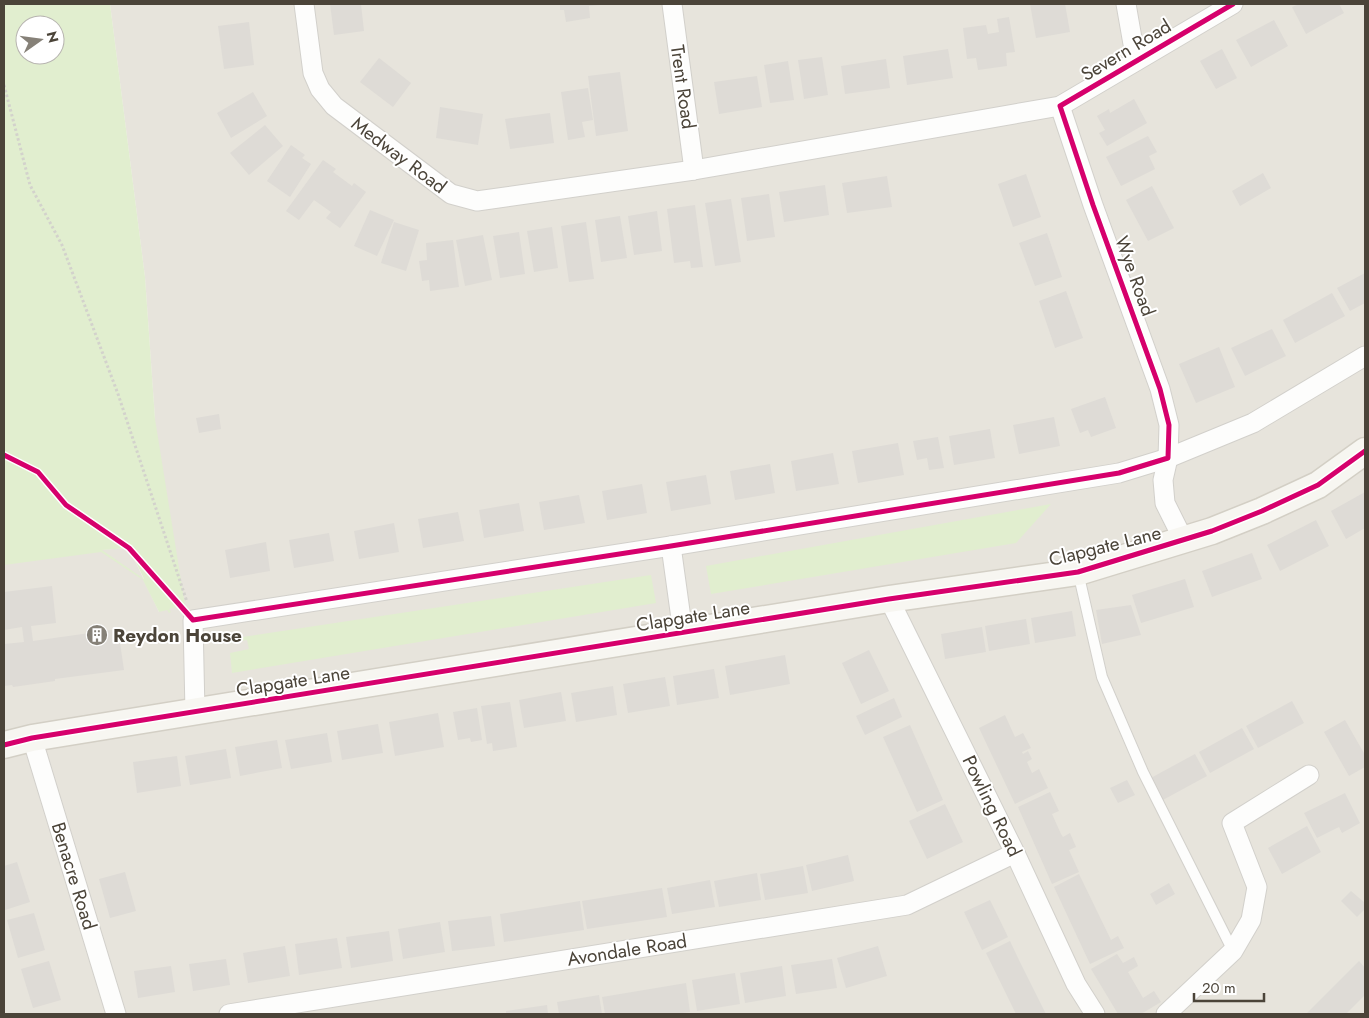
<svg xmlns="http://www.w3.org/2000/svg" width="1369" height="1018" font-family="Jost,sans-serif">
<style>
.residential{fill:#e7e4dc}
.green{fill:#e1eecf;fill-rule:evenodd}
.building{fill:#dedbd6}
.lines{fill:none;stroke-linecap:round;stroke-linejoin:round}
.lane-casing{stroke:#d2d0cb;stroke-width:12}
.street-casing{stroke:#d2d0cb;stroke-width:21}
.secondary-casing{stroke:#d3cfc5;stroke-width:29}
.path{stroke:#d3d2cc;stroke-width:3;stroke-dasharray:2.5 2.5;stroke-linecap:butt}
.lane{stroke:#fdfdfc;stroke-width:10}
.street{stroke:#fdfdfc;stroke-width:19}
.secondary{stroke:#f7f6f1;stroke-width:26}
.cycleway-casing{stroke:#fff;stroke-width:8}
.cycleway{stroke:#d6006c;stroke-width:5}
.labels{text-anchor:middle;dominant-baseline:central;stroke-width:4;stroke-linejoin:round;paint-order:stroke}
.street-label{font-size:19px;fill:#4b4439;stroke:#fff}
.poi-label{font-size:19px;font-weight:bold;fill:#4b4439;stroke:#fff;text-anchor:start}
</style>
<rect width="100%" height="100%" fill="#f4f2ee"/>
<!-- residential -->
<polygon class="residential" points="110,4 1365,4 1365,1014 4,1014 4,556 129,548 159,612 155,419 145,277"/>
<!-- green -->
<g class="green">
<path d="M4,4H110L145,277L155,419L185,605L169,609L171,612L169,613L167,610L159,612L143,580L101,552L4,565ZM25,25H55V55H25ZM129,548L144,579L102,550Z"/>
<polygon points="1051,504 1016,543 711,594 706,566"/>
<polygon points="651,575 656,603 232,673 230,653 249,649 247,640 229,643 229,639"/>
</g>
<!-- building -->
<g class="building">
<polygon points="330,4 361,4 364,31 334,35"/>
<polygon points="560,4 600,4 600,5 589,6 590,18 566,22 564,10 560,10"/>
<polygon points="1030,4 1065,4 1070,32 1036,38"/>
<polygon points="1299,4 1339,4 1344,13 1306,34 1292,7"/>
<polygon points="1009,17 1015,52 1006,53 1007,66 978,70 976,58 967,59 963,28 986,25 988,34 999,32 997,19"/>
<polygon points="1274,20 1288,46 1251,67 1236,40"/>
<polygon points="249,22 254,65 224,69 218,26"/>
<polygon points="948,49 953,78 907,85 903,56"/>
<polygon points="1222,49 1237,78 1216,89 1200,61"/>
<polygon points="822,57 828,95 804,99 798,60"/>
<polygon points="379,58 411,83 393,107 360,82"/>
<polygon points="886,59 890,88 845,94 841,66"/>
<polygon points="788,61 794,100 770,103 764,65"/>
<polygon points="620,72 628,131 596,136 588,76"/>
<polygon points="757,76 762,107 719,114 714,82"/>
<polygon points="588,88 593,120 582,122 585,137 568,140 561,92"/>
<polygon points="253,92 267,116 231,138 217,113"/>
<polygon points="1134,99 1147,123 1107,146 1099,133 1105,130 1097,116 1109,109 1110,113"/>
<polygon points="440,107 483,114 478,145 436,138"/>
<polygon points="550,113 554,143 510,149 505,119"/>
<polygon points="265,125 283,146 249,175 230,153"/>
<polygon points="1148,136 1157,152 1149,156 1155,169 1121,186 1106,157"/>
<polygon points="291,145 305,155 302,158 311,164 290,197 267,181"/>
<polygon points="323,160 336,169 333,172 352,186 354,183 366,192 340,228 326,218 331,212 314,200 299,220 286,211"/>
<polygon points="1263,173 1271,188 1240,206 1232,191"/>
<polygon points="1026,174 1041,217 1013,227 998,184"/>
<polygon points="887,176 892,207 847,213 842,183"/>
<polygon points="825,185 829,215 784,222 779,192"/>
<polygon points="1152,186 1174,228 1148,241 1126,200"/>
<polygon points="769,194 775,237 747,241 741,198"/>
<polygon points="731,199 741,262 715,266 705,203"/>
<polygon points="695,205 703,267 691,268 690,261 674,263 667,209"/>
<polygon points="370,210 394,220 377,256 354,246"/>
<polygon points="657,211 662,251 634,255 628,216"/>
<polygon points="620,216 627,258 601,262 595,220"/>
<polygon points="394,222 419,230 406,271 381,263"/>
<polygon points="586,222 594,279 569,282 561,226"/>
<polygon points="552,227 558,268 534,272 527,231"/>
<polygon points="519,232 525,274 500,278 493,236"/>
<polygon points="1047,233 1062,277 1035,286 1019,243"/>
<polygon points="483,235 492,280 465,286 456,240"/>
<polygon points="453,240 459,287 430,291 429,280 422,281 419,261 427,260 426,243"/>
<polygon points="1365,273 1365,303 1350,311 1337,288"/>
<polygon points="1066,291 1083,338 1055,348 1039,301"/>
<polygon points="1332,293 1345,316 1295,343 1283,320"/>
<polygon points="1272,329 1286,356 1245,376 1231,348"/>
<polygon points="1219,347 1235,387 1196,403 1179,364"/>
<polygon points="1105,397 1116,428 1091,437 1088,430 1080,433 1071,409"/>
<polygon points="219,414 221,429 199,433 196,418"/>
<polygon points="1054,417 1060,446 1019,454 1013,425"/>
<polygon points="990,429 995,458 954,465 949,436"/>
<polygon points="938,437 944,468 929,470 927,458 917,460 913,441"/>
<polygon points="898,443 904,475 858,483 852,451"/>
<polygon points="833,453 839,484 796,491 791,461"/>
<polygon points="770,464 775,493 735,500 730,471"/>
<polygon points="706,475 711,504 671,511 666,482"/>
<polygon points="642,484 647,513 607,520 602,491"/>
<polygon points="1365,492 1365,528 1346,539 1331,511"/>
<polygon points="579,495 585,523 544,530 539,502"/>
<polygon points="519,503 524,531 484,538 479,510"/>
<polygon points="458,512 464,541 423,548 418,519"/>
<polygon points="1316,520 1329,546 1280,571 1267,545"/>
<polygon points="394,523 399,552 359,559 354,531"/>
<polygon points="329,533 334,561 294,568 289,540"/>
<polygon points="266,542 270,571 230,578 225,550"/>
<polygon points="1252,553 1262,579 1212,597 1202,571"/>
<polygon points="1185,579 1194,607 1141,623 1132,595"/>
<polygon points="52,586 56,623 31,626 33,641 118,629 124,670 55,679 55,681 13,687 12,685 4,686 4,644 24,642 22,627 4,630 4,592"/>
<polygon points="1131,605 1141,635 1102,644 1096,610"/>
<polygon points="1072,611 1076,636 1035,643 1031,618"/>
<polygon points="1026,619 1030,644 989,651 985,626"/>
<polygon points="982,627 986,652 945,659 941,634"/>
<polygon points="869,650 889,691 861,704 842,663"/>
<polygon points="785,655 790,684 730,695 725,666"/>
<polygon points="714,669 719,698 677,705 673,676"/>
<polygon points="665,677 670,706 628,713 623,684"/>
<polygon points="613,686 617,715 576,722 571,693"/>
<polygon points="561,692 566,721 524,728 519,700"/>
<polygon points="894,698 902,717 865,735 856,716"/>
<polygon points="1292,701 1304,723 1258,748 1246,726"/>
<polygon points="510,702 517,747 493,751 492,743 487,744 481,706"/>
<polygon points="477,708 482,740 471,742 470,738 458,740 453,712"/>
<polygon points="438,713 444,747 395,756 389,722"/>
<polygon points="1005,715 1015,737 1023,733 1031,748 1022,752 1023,754 1028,751 1032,759 1027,762 1032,773 1039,769 1048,788 1015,804 979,728"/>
<polygon points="1345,720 1365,755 1365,767 1349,776 1324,732"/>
<polygon points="378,724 383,753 342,760 337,731"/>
<polygon points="910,725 943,800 917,812 883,737"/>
<polygon points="1242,728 1254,749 1210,773 1199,752"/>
<polygon points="327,733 332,762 291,769 285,740"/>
<polygon points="277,740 282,768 240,776 235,747"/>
<polygon points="226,749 231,778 190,785 185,756"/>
<polygon points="1195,754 1207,776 1161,801 1149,779"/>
<polygon points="177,756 181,786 137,793 133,762"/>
<polygon points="1127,780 1135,795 1118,803 1110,788"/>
<polygon points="1050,792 1059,811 1052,814 1061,834 1063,837 1070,833 1076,847 1069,850 1079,872 1052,884 1018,807"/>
<polygon points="1345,793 1360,823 1342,833 1339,827 1317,838 1304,813"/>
<polygon points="945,804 963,842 927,859 909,821"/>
<polygon points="1307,826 1321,852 1282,874 1268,848"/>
<polygon points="848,855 854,881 812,891 806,865"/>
<polygon points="17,862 30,902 5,910 4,866"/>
<polygon points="803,866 808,893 765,900 760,874"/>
<polygon points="125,872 136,911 110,918 99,879"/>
<polygon points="757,873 761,900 719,907 714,881"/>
<polygon points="1079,874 1111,940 1118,936 1124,948 1090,964 1054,887"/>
<polygon points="710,880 715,907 672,914 667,888"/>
<polygon points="1169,883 1175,894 1156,905 1150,894"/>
<polygon points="662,888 667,917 587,929 582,901"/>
<polygon points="1351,891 1365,903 1365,909 1357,917 1341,901"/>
<polygon points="990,900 1008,937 982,950 964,912"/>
<polygon points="580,901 584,930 504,942 500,914"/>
<polygon points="34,913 45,950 18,958 7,920"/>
<polygon points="491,916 495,946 452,951 448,921"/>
<polygon points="440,922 445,952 403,959 398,929"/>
<polygon points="389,931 393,961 351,968 346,937"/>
<polygon points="337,938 342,968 299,975 295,944"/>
<polygon points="1010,941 1019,960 1046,1014 1016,1014 986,953"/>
<polygon points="285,946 290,976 248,983 243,953"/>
<polygon points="878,946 887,976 846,988 837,958"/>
<polygon points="1117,954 1123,963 1134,957 1138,966 1128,972 1143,998 1154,991 1161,1002 1141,1014 1118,1014 1091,969"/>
<polygon points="226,959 230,985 193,991 189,964"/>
<polygon points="832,959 837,988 796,994 791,965"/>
<polygon points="49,961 61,1000 33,1008 21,969"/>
<polygon points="1359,961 1365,968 1365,995 1346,1014 1306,1014"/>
<polygon points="171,966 175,992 138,998 134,971"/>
<polygon points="782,966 786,996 745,1003 740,973"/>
<polygon points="735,973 740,1004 697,1011 692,980"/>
<polygon points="686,983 690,1012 675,1014 605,1014 602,997"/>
<polygon points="599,995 602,1014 559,1014 557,1002"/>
<polygon points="547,1005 548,1014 506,1014 506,1011"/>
</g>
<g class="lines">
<!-- lane casing -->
<g class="lane-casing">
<polyline id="lane" points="1078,572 1102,677 1143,772 1233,951"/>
</g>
<!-- street casing -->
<g class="street-casing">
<g id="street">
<polyline points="304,4 313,73 320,89 334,106 451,194 477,201 694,170 1060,106 1233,4"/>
<polyline points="672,4 694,170"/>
<polyline points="1126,4 1136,61"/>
<polyline points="1060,106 1093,205 1160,389 1169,425 1168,458 1163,480 1165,503 1184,541"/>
<polyline points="671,546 683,633"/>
<polyline points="889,599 1015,853 1076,984 1095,1014"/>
<polyline points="195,712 193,620 671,546 1119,473 1168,458 1253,423 1365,356"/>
<polyline points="32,738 116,1014"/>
<polyline points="229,1014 907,905 1015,853"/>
<polyline points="1166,1014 1233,951 1251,920 1257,887 1232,823 1309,775"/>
</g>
</g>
<!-- secondary casing -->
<g class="secondary-casing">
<polyline id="secondary" points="4,745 32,738 889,599 1078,572 1212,531 1262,511 1318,485 1365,451"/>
</g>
<!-- path -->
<polyline class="path" points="4,85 30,185 62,245 118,394 187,602"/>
<!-- lane -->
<use href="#lane" class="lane"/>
<!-- street -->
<use href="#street" class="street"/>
<!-- secondary -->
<use href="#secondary" class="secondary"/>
<!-- cycleway casing -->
<g class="cycleway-casing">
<g id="cycleway">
<polyline points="4,455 38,472 66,505 129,548 193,620 671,546 1119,473 1168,458 1169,425 1160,389 1093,205 1060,106 1233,4"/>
<polyline points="4,745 32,738 889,599 1078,572 1212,531 1262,511 1318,485 1365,451"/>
</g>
</g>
<!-- cycleway -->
<use href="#cycleway" class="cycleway"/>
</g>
<!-- icons -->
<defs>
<g id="building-disc" transform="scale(1.125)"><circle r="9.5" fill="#868178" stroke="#fff"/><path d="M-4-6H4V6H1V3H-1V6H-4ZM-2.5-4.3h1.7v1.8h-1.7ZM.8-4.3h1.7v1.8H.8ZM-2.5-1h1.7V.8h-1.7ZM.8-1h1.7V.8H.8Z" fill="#fff"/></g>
</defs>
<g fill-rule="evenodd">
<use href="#building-disc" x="97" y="635"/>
</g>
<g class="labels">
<!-- street labels -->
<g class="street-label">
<text transform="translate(1126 50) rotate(-31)">Severn Road</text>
<text transform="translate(683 87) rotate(82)">Trent Road</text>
<text transform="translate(399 155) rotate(37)">Medway Road</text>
<text transform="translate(1135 276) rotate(70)">Wye Road</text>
<text transform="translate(1105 546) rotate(-14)">Clapgate Lane</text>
<text transform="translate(693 616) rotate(-9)">Clapgate Lane</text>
<text transform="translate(293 681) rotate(-9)">Clapgate Lane</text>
<text transform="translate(992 806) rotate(64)">Powling Road</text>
<text transform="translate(74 876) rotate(73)">Benacre Road</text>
<text transform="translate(627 950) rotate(-9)">Avondale Road</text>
</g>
<!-- poi labels -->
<g class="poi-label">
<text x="113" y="635">Reydon House</text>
</g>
</g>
<!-- border -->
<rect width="1369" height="1018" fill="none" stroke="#4b4439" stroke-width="10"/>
<!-- north arrow -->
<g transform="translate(40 40) rotate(76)"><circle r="24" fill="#ffffff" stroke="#b7b4b0"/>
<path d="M0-4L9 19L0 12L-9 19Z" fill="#868178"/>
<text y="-8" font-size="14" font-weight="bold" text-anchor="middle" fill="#4b4439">N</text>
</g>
<!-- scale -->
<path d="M1194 993v8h70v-8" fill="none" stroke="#4b4439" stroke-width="2.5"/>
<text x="1202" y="993" font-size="15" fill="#4b4439" stroke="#ffffff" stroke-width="4" paint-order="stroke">20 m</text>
</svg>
